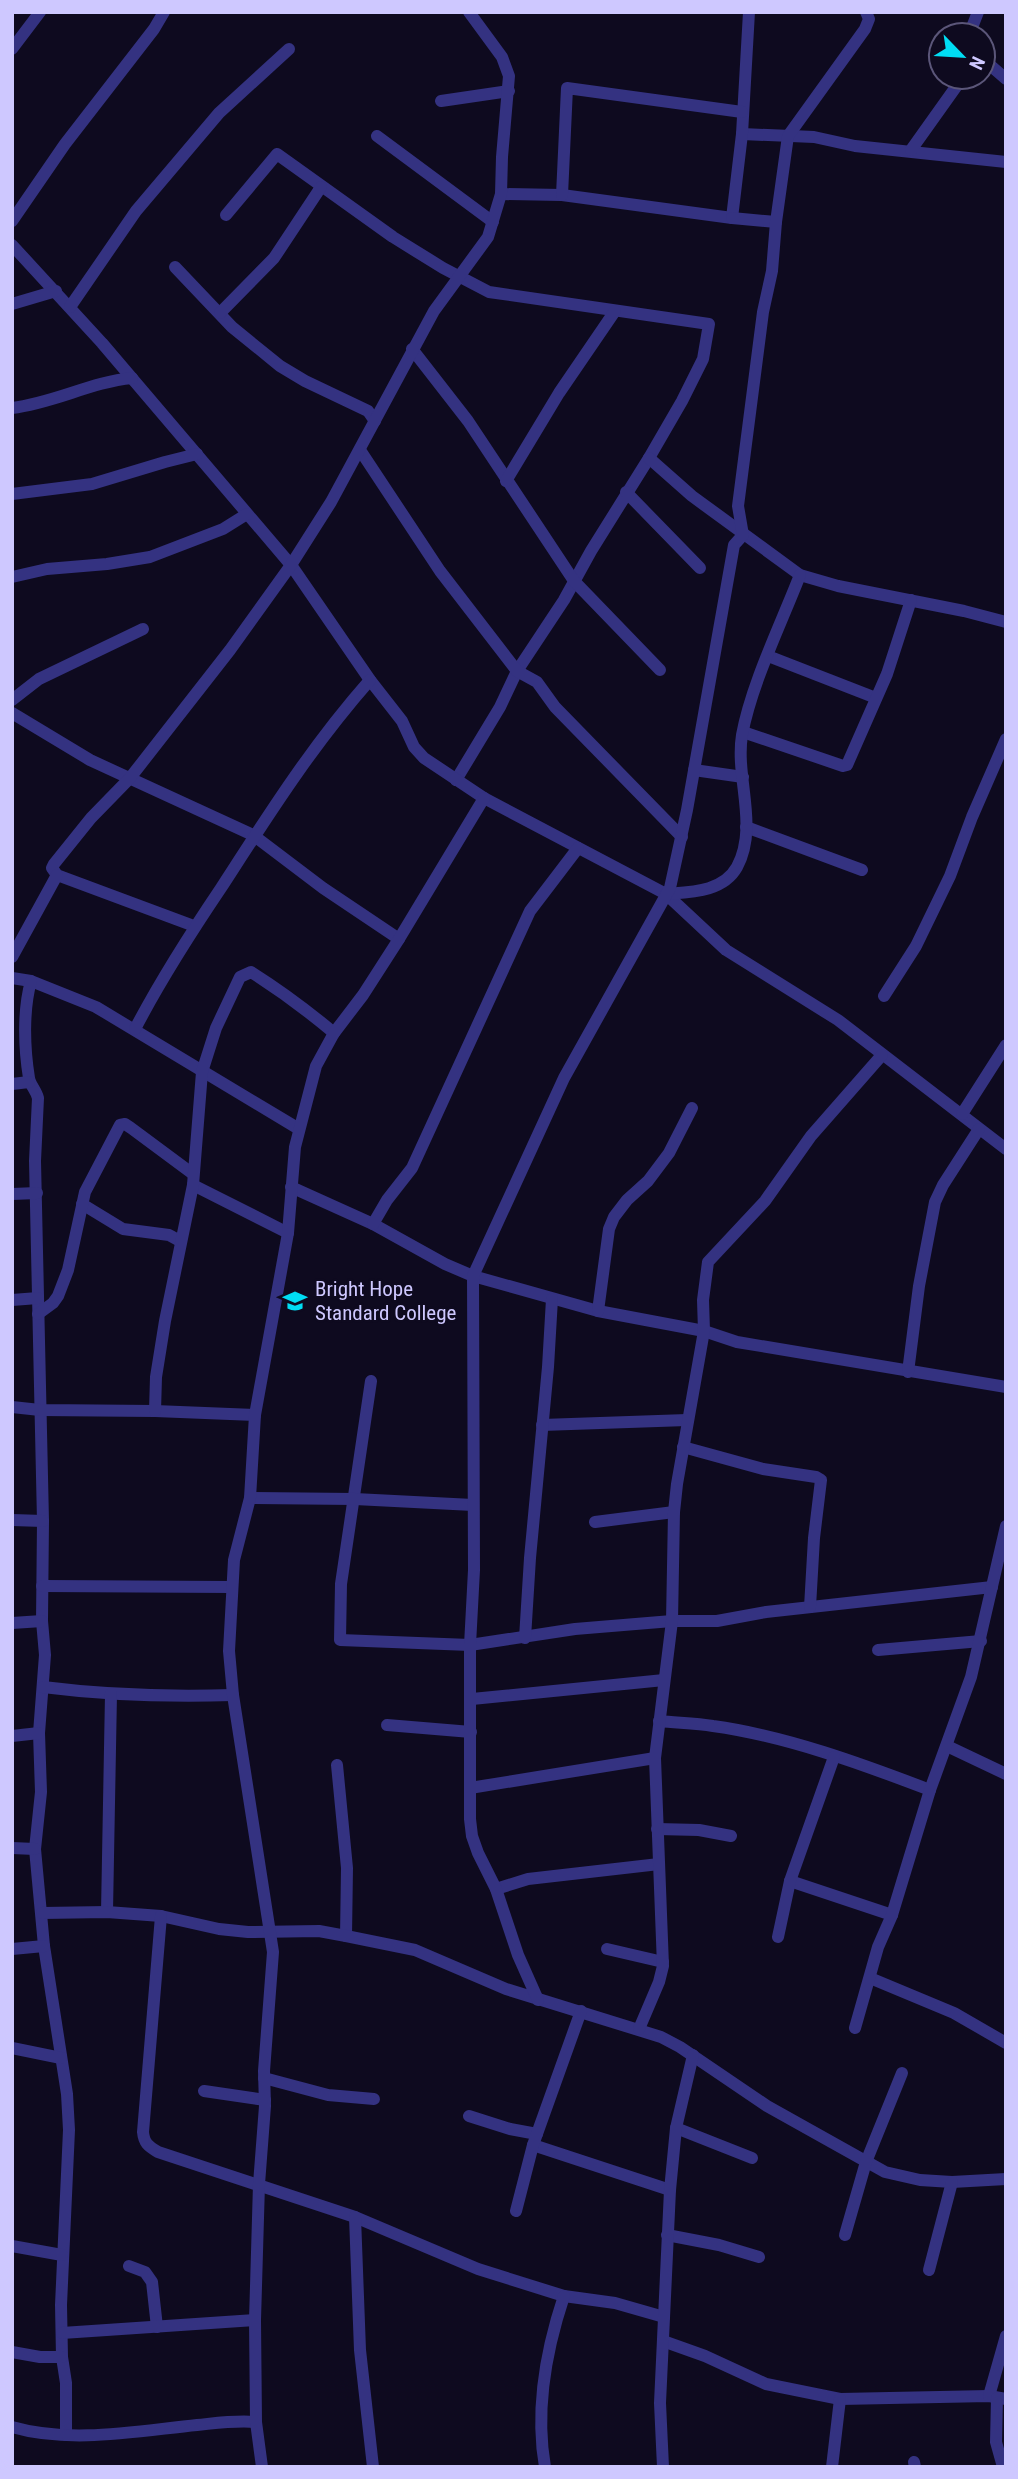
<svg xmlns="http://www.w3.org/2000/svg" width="1018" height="2479" font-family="'Roboto Condensed',sans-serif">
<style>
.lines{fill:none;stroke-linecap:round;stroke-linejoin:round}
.minor{stroke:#343281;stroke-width:12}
.labels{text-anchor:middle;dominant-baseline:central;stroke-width:5;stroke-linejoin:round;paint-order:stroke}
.poi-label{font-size:21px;fill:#cec8ff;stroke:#0e0a1f;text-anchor:start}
</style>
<rect width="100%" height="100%" fill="#0e0a1f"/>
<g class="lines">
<!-- minor -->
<g class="minor">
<polyline points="969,35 978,12"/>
<polyline points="12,49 40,12"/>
<polyline points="983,59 1006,79"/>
<polyline points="441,101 509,91"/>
<polyline points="742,134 814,137 855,146 1006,162"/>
<polyline points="377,136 493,222"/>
<polyline points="911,150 963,77"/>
<polyline points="501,194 562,195 732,218 742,134 749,12"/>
<polyline points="562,195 567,88 742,112"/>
<polyline points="226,215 277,154 393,237 443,268 489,292 709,324 703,359 682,401 649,458 591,551 564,600 517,671 500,707 456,780"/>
<polyline points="732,218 776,222"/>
<polyline points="12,221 65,144 154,29 164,12"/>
<polyline points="12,245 102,343 291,565 370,680 402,721 414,747 424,758 484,798 666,894 726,950 838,1020 1006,1149"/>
<polyline points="175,267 232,327 280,366 305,381 368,411 375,421"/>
<polyline points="12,304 56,291"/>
<polyline points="70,307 136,211 219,113 289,49"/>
<polyline points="220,313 274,258 321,187"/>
<polyline points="412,349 468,421 574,581 660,670"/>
<path d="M12,408C54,403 91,382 132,378"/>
<polyline points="360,450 440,571 517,671 537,682 555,707 682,837"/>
<polyline points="649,458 692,496 800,575 838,586 964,611 1006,622"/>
<polyline points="506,481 559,393 615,311"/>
<polyline points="626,492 700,568"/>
<polyline points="12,494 92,484 165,462 197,454"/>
<polyline points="12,577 47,569 107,564 150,557 223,529 247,514"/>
<polyline points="768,656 876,698"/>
<polyline points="12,700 39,679 143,629"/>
<polyline points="12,713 90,760 253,835 323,888 399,939"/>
<polyline points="743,732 843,766 847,765 887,674 911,600"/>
<polyline points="694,770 743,777"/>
<polyline points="746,827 862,870"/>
<path d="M666,894C691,892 723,892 737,867C759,826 735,778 742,735C751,685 781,624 800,575"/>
<polyline points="194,926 57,875 52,868 54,864 91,818 130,778 230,650 291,565 331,502 434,311 488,237 501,194 502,157 509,76 502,57 469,12"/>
<polyline points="12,957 57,875"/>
<polyline points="12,978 31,981 96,1007 299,1129"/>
<path d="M31,981C23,1010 24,1047 29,1078C30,1085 36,1090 38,1098L35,1161L43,1521L42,1621L45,1655L39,1733L41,1792L35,1849L44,1946L67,2094L69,2130L61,2305L62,2357L66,2383V2435"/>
<polyline points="884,996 916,946 950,876 972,817 1006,739"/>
<path d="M135,1029C161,979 190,934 221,888C269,814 311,747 370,680"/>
<polyline points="12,1084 29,1082"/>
<polyline points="962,1114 1006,1045"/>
<polyline points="193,1185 288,1233"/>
<polyline points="291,1187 373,1224 445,1264 473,1276 598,1311 704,1331 737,1342 1006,1387"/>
<polyline points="12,1194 37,1193"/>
<polyline points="82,1204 123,1229 169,1235 180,1241"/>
<polyline points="373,1224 387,1200 412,1168 530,911 578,848"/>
<polyline points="12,1300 38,1298"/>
<polyline points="598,1311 609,1229 614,1217 627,1200 648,1181 669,1153 692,1108"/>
<polyline points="38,1314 53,1303 58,1296 68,1270 85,1192 120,1125 125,1124 131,1128 193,1174"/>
<polyline points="908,1372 919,1286 935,1202 943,1185 979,1129"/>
<polyline points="371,1381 341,1584 340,1640 470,1645 575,1629 672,1621 717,1621 766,1612 992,1587"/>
<polyline points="12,1407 40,1410 155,1411 255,1415"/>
<path d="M155,1411L156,1377L165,1321L193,1185L202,1072L216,1028L240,977L251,972C281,991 308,1011 334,1033"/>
<polyline points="542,1425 687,1420"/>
<polyline points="683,1447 763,1469 816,1477 821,1480 814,1538 810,1607"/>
<polyline points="250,1498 355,1499 473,1505"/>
<polyline points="12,1520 43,1521"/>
<polyline points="595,1522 674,1512"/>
<polyline points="42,1586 232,1587"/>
<polyline points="12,1623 42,1621"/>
<polyline points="525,1638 530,1558 548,1367 552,1299"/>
<polyline points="878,1650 981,1641"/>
<path d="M43,1687C106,1695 169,1697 233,1695"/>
<polyline points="472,1699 664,1680"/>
<path d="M659,1721C677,1723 695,1723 713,1726C786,1736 862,1764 930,1790"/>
<polyline points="387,1725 471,1732"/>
<polyline points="12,1736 39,1733"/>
<polyline points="947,1746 1006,1774"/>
<polyline points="337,1765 347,1868 346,1936"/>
<polyline points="470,1788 655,1758"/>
<polyline points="657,1829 699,1830 731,1836"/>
<polyline points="12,1848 35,1849"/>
<polyline points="790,1881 892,1915"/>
<polyline points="496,1889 528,1879 659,1864"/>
<polyline points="107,1912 111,1694"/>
<polyline points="42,1913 107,1912 161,1916 219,1929 248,1932 319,1931 346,1936 415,1950 506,1989 661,2037 680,2047 767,2106 885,2172 920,2180 952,2182 1006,2179"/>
<path d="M161,1916L143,2132C144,2143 148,2146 158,2152L355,2217L478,2269L564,2296L615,2303L664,2317"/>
<polyline points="778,1937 790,1881 834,1757"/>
<polyline points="12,1949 44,1946"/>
<polyline points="607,1949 663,1962"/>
<polyline points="870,1978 954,2013 1006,2043"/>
<polyline points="538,2000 518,1955 496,1889 478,1853 472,1836 470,1819 470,1645 474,1570 473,1276 564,1078 670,888 687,810 734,545 743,535 738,506 763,312 772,271 776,222 788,136 865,29 869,19 866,12"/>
<polyline points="855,2028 878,1947 892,1915 930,1790 971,1677 1006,1526"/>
<polyline points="639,2029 659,1982 663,1966 655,1758 672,1621 674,1512 677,1484 704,1331 703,1300 708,1262 765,1201 811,1136 882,1055"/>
<polyline points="12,2048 61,2058"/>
<polyline points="264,2078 328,2095 374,2099"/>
<polyline points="204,2091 265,2100"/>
<polyline points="469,2116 510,2129 537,2134"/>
<polyline points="676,2128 752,2158"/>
<polyline points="533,2145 670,2190"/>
<polyline points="516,2211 533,2145 581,2011"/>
<polyline points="355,2217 360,2350 373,2467"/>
<polyline points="667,2235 719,2245 759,2257"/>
<polyline points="845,2235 866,2162 902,2073"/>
<polyline points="12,2246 62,2255"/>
<polyline points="129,2266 145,2272 152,2282 157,2327"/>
<polyline points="929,2270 952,2182"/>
<polyline points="62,2333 255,2320"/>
<polyline points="663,2341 705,2356 766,2384 840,2399 989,2396 1006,2399"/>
<polyline points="12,2352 40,2357 62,2357"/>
<polyline points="989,2396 1006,2336"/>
<polyline points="997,2398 996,2442 1003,2467"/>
<path d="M12,2427C71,2444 137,2431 197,2425C217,2423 236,2420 256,2422"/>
<polyline points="914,2462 915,2467"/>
<polyline points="262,2467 256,2422 255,2320 259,2184 265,2106 264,2071 273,1952 233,1695 229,1651 234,1560 250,1498 255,1415 288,1233 295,1147 316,1066 334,1033 363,995 399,939 484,798"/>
<path d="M545,2467C535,2410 546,2350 564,2296"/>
<polyline points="663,2467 660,2403 670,2190 676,2128 693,2055"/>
<polyline points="832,2467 840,2399"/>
</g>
</g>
<!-- icons -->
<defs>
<g id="school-bare" transform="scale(1.89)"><path d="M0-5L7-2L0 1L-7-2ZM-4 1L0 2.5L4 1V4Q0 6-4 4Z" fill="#00ddf3" stroke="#0e0a1f" stroke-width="2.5" paint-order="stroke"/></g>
</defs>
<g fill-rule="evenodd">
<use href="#school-bare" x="295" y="1301"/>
</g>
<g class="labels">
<!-- poi labels -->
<g class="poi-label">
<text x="315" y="1289">Bright Hope<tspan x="315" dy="24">Standard College</tspan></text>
</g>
</g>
<!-- border -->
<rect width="1018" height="2479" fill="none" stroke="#cec8ff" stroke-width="28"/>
<!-- north arrow -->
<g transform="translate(962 56) rotate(115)"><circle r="33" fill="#0e0a1f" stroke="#5b5679" stroke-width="2"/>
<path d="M0-5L12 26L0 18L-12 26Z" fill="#00ddf3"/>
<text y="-10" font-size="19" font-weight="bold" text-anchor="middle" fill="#cec8ff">N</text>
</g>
</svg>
